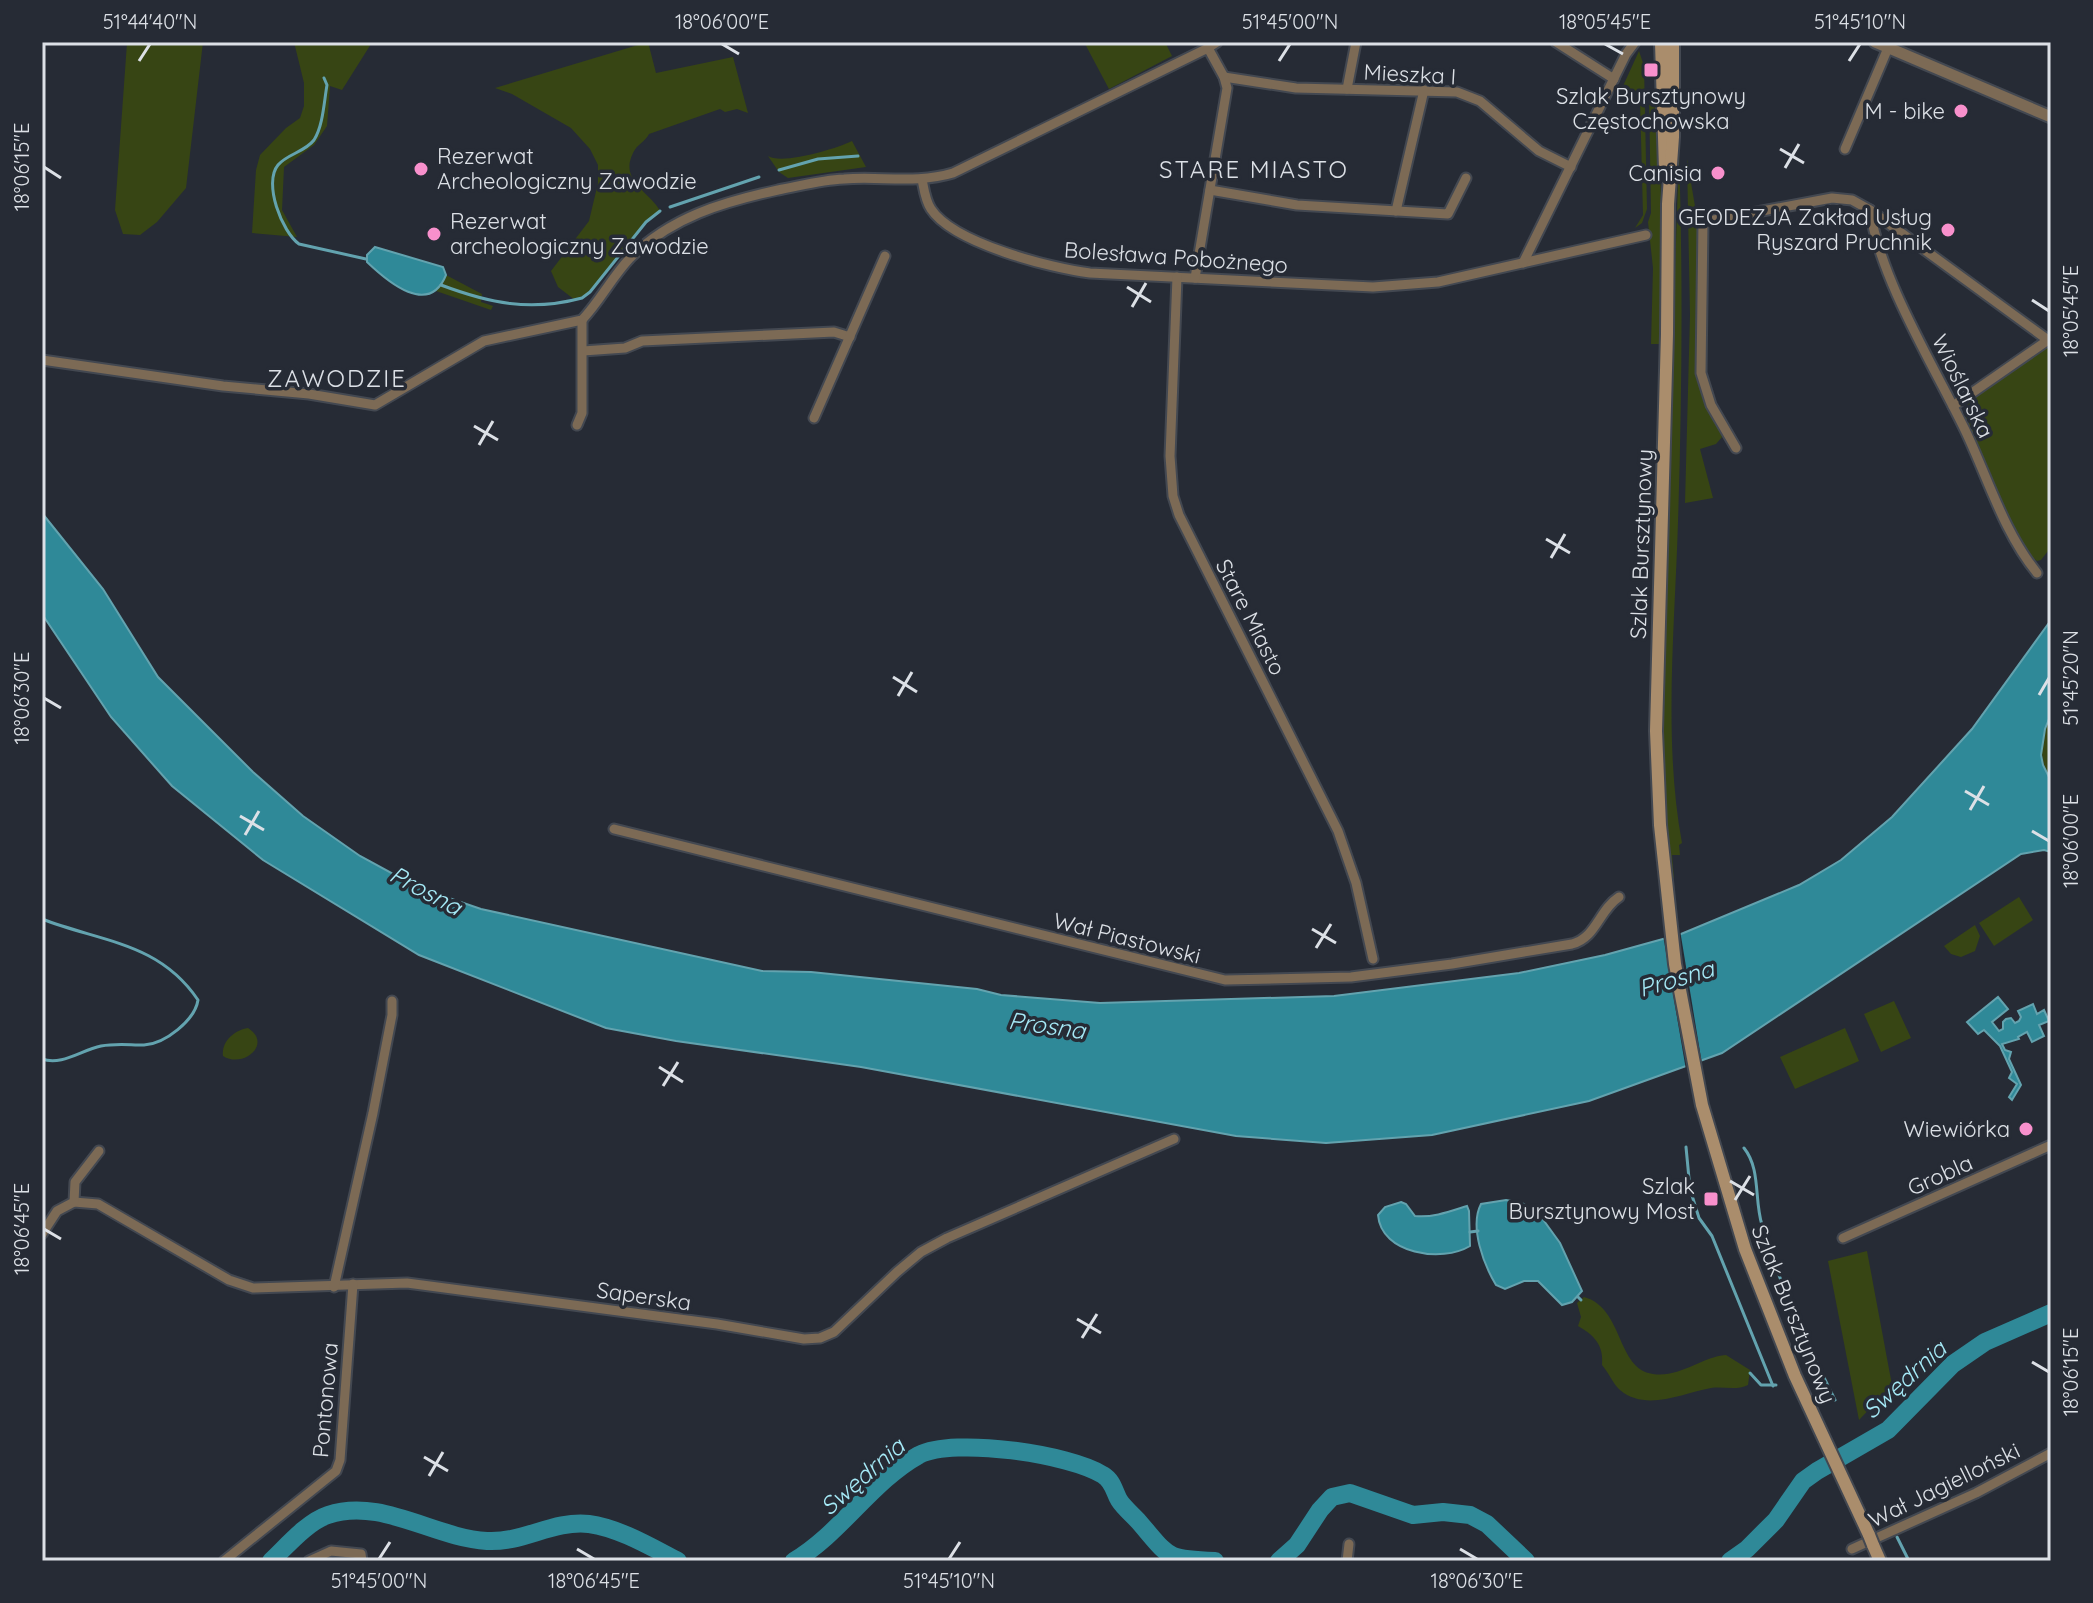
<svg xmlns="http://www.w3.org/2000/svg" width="2093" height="1603" font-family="Quicksand,sans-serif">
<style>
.green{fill:#374514}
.water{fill:#2f8998;stroke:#63a3af;stroke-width:2}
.pier{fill:#262b35}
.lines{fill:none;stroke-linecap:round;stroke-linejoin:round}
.stream{stroke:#63a3af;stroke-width:3}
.river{stroke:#2f8998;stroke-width:18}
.minor-casing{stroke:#434851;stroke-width:13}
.tertiary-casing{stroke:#434851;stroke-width:15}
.secondary-casing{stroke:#434851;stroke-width:16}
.minor{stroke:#7c6a55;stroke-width:9}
.tertiary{stroke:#7c6a55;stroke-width:11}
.secondary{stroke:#aa8d6c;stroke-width:12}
.secondary-bridge-casing{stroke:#434851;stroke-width:16;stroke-linecap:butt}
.secondary-bridge{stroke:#aa8d6c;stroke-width:12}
.ticks{fill:none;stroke:#dce0e6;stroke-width:3}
.poi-dot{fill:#f890cc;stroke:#262b35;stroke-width:3}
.labels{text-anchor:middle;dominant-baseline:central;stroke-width:7;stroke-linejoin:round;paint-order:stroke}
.street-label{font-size:22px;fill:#dce0e6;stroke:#262b35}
.poi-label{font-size:22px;fill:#dce0e6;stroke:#262b35;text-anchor:end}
.neighbourhood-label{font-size:24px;letter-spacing:2px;fill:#dce0e6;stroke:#262b35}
.water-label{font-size:24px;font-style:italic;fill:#a6eaf7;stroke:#262b35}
.neatline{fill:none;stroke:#dce0e6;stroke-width:3}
.ticks-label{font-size:20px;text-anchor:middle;fill:#dce0e6}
</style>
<rect width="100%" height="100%" fill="#262b35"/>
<!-- green -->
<g class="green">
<polygon points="123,42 203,42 186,188 157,222 140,235 123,234 115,210 127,43"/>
<polygon points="294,42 367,42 371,44 342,90 330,86 327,126 314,145 284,167 282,210 297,237 252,233 256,170 260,155 286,128 300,118 304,106 304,83"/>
<path d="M648,42L656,73L733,57L748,113L737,109L725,112L720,109L649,134C645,142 637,144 633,153C619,181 650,192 660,211C633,229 599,293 575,300L558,287L551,271L589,221L598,183V165L590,149L571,128L512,94L495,88Z"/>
<polygon points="1084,42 1165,42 1172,56 1109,89"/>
<polygon points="1639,51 1644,66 1647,209 1642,223 1635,228 1643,215 1640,99 1642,95 1623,86"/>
<polygon points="1654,94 1657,107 1662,219 1661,344 1651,344 1653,268 1648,222 1651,213 1649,95"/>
<path d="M852,141L866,167L788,178L779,172L768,156C782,165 836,149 852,141Z"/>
<path d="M1679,152C1683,276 1682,398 1678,522C1675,625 1663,741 1682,843L1679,845L1680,855H1672L1674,878L1670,879L1662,771L1661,694Z"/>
<polygon points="1687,159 1697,218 1700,288 1696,371 1700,388 1722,437 1716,444 1700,449 1713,498 1685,503 1690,315"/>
<polygon points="446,275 482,294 481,302 493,306 491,310 436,291"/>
<path d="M2051,343V547L2041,560L2037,561C2010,541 1978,449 1963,415L1966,402Z"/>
<path d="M2051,714V781C2037,759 2041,736 2051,714Z"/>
<polygon points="2019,897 2033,920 1994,946 1979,923"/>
<polygon points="1975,925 1980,936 1975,951 1961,957 1951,954 1944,946"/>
<polygon points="1894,1001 1911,1038 1881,1052 1864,1014"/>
<path d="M248,1028C273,1044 243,1069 223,1056C221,1042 234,1030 248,1028Z"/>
<polygon points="1845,1028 1859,1061 1795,1089 1780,1057"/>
<polygon points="1867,1251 1892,1385 1859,1420 1828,1261"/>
<path d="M1584,1297C1624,1308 1616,1369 1653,1374C1680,1378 1701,1357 1726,1355L1750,1370L1748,1385C1736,1391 1723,1386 1711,1388C1683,1393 1646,1412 1620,1390C1613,1384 1609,1373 1602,1365C1604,1345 1594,1335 1578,1326L1581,1317L1577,1303Z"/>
</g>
<!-- water -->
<g class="water">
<path d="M375,247L443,267L446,275C429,317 388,282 367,262V255Z"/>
<polygon points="42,513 103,589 158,677 253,772 303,816 360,856 417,887 481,909 762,971 811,972 977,989 1001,995 1100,1003 1334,996 1519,973 1605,955 1681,934 1799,885 1841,860 1892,817 1972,729 2051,620 2051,714 2045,729 2041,755 2043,765 2051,781 2051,852 2044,850 2021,854 1722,1053 1589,1101 1432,1135 1326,1143 1236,1136 861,1067 676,1041 606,1028 419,955 263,860 172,786 111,717 42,614"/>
<polygon points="1998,997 2008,1009 1992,1022 1999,1031 2003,1029 2003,1022 2006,1019 2011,1018 2015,1023 2019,1021 2021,1017 2018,1011 2033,1004 2037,1014 2044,1010 2049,1021 2039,1025 2044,1036 2032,1042 2027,1032 2018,1037 2019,1039 2002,1044 2005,1050 2011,1052 2009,1059 2021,1085 2012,1100 2009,1097 2017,1084 2009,1078 2012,1072 2000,1046 1984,1030 1978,1034 1967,1022"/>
<path d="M1506,1200L1522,1203L1539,1214L1560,1243L1582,1291L1572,1302L1562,1305L1538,1281H1524L1505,1289L1496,1285C1484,1265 1469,1227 1481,1204Z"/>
<path d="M1401,1202L1406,1204L1415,1216C1433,1218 1451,1211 1467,1206L1469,1211L1470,1246C1442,1263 1381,1254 1378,1215L1385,1207Z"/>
</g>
<!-- pier -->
<polygon class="pier" points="1680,930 1702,1064 1686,1070 1663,935"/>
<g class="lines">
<!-- stream -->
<g class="stream">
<path d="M324,78L327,85C324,102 323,126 314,140C305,152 287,154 278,165C263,183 282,232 299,244L366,259"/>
<polyline points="779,170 818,159 858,156"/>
<polyline points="670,207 759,177"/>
<path d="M441,285C489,303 530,312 582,298L590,292L646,222L660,211"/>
<path d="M42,919C101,942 159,942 198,1000C195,1020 165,1044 144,1045C129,1045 116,1043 101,1046C81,1050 62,1066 42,1059"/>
<polyline points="1686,1147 1690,1189 1699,1218 1712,1236 1773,1386"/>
<path d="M1744,1148C1761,1169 1754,1200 1762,1225C1780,1286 1807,1343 1835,1400"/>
<polyline points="1470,1232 1478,1231"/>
<polyline points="1578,1297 1581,1300"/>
<polyline points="1750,1373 1761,1385 1776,1385"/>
<polyline points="1897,1537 1909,1561"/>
</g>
<!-- river -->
<g class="river">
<path d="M271,1561C287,1546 307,1522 328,1515C381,1497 434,1538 487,1541C523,1543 553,1520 589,1524C619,1528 651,1547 678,1561"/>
<path d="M794,1561C841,1533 872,1481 919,1455C954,1437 1070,1454 1103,1475C1113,1481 1114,1491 1119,1500C1124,1508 1133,1515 1139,1522C1170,1558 1165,1559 1215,1561"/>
<polyline points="1279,1561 1297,1545 1320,1510 1332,1497 1350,1493 1413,1515 1443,1512 1470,1515 1487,1524 1526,1561"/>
<polyline points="1730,1561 1747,1549 1776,1520 1803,1481 1817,1471 1888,1430 1953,1364 1985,1342 2051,1313"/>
</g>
<!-- minor casing -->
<g class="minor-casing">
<g id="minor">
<polyline points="1556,42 1614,79"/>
<polyline points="1224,77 1296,88 1457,92 1480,101 1539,151 1571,167"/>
<polyline points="1347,89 1356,42"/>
<polyline points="1845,149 1888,48"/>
<path d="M922,179C924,189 925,200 931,209C953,243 1050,268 1090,273L1373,287L1438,282L1646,235"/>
<polyline points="1210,190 1297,205 1448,214 1466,178"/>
<path d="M1870,210C1880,279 1934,366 1965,430C1988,478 2003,531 2037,573"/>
<polyline points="1396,211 1424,90"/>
<polyline points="1523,263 1626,54 1635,42"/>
<polyline points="1177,277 1170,456 1173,496 1179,515 1338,831 1356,883 1373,959"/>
<polyline points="1195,278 1227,88 1224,77 1208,48"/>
<polyline points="583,351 625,348 642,341 834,332 850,337"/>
<path d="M42,360L223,386L309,394L375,405L484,341L582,320C600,301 612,277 630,258C671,217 723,202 778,190C800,186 821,180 844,179C880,176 917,184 953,173L1208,48L1217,42"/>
<polyline points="1953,406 2051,338"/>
<polyline points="814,418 885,256"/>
<polyline points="577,425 582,413 582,320"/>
<polyline points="1736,448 1711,405 1701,373 1703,222 1832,198 1852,200 1870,210 2048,340"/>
<path d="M614,829L1225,980L1351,977L1452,964L1572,944C1596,938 1599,910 1619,897"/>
<polyline points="74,1202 98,1204 229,1280 253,1288 407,1283 717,1324 804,1339 820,1338 834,1332 897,1272 921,1252 947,1238 1174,1139"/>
<polyline points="42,1234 57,1211 74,1202 75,1182 99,1151"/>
<polyline points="1843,1238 2051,1145"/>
<polyline points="334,1287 373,1113 392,1015 392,1001"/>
<polyline points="1852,1549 1976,1493 2051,1453"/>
<polyline points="224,1561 336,1471 340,1460 353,1284"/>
<polyline points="309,1561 331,1551 361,1554 362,1561"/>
<polyline points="1347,1561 1349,1544"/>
</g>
</g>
<!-- tertiary casing -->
<g class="tertiary-casing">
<polyline id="tertiary" points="1875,42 2051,117"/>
</g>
<!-- secondary casing -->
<g class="secondary-casing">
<g id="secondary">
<polyline points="1661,42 1665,169"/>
<polyline points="1673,42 1673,137 1668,204 1667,334 1656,731 1660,825 1675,964 1702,1105 1745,1249 1795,1376 1869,1535"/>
<polyline points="1873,1545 1880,1561"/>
</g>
</g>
<!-- minor -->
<use href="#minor" class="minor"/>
<!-- tertiary -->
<use href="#tertiary" class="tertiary"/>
<!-- secondary -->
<use href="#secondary" class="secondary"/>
<!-- secondary-bridge casing -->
<g class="secondary-bridge-casing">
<polyline id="secondary-bridge" points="1869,1535 1873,1545"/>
</g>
<!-- secondary-bridge -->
<use href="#secondary-bridge" class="secondary-bridge"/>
</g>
<!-- ticks -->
<path class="ticks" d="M722,44L739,54M1605,44L1623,54M139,61L150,44M1279,61L1290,44M1849,61L1860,44M1780,149L1804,163M44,167L61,178M1785,168L1799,144M1127,287L1151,302M2032,300L2049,311M1132,307L1146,283M474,426L498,440M479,445L493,421M1546,539L1570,553M1551,558L1565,534M893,677L917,692M2039,695L2049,678M898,696L912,672M44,698L61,708M1965,791L1989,805M1970,810L1984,786M240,816L264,830M2032,831L2049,841M245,835L259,811M1312,929L1336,943M1316,948L1331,924M659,1067L683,1082M663,1086L678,1062M1730,1181L1754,1195M1735,1200L1750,1176M44,1229L61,1239M1077,1319L1101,1333M1082,1338L1097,1314M2032,1362L2049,1372M424,1457L448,1471M429,1476L443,1452M577,1549L594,1559M1460,1549L1477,1559M379,1559L390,1542M949,1559L960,1542"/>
<!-- markers -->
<g class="poi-dot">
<rect x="1643" y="62" width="16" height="16" rx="4"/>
<circle cx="1961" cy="111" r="8"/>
<circle cx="421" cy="169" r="8"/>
<circle cx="1718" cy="173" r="8"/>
<circle cx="1948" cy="230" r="8"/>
<circle cx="434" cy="234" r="8"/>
<circle cx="2026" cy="1129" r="8"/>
<rect x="1703" y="1191" width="16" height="16" rx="4"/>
</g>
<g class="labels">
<!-- street labels -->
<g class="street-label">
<text transform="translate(1410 74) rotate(3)">Mieszka I</text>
<text transform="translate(1176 257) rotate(4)">Bolesława Pobożnego</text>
<text transform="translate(1963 386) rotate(64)">Wioślarska</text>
<text transform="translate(1641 544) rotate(-88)">Szlak Bursztynowy</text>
<text transform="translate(1251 617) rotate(63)">Stare Miasto</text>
<text transform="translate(1127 938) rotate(14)">Wał Piastowski</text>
<text transform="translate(1940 1175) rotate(-24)">Grobla</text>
<text transform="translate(644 1296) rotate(8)">Saperska</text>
<text transform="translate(1794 1314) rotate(68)">Szlak Bursztynowy</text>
<text transform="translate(325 1400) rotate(-85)">Pontonowa</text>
<text transform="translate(1944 1485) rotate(-26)">Wał Jagielloński</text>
</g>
<!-- poi labels -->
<g class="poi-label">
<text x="1651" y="96" text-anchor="middle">Szlak Bursztynowy<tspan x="1651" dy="25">Częstochowska</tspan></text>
<text x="1945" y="111">M - bike</text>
<text x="437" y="156" text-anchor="start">Rezerwat<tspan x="437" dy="25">Archeologiczny Zawodzie</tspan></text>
<text x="1702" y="173">Canisia</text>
<text x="1932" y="217">GEODEZJA Zakład Usług<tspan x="1932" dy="25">Ryszard Pruchnik</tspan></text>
<text x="450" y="221" text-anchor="start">Rezerwat<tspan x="450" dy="25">archeologiczny Zawodzie</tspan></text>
<text x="2010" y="1129">Wiewiórka</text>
<text x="1695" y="1186">Szlak<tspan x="1695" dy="25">Bursztynowy Most</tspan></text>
</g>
<!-- neighbourhood labels -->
<g class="neighbourhood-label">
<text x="1254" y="169">STARE MIASTO</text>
<text x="337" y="378">ZAWODZIE</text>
</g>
<!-- water labels -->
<g class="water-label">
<text transform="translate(426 890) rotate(28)">Prosna</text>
<text transform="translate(1676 978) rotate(-16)">Prosna</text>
<text transform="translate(1047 1025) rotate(8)">Prosna</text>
<text transform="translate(1904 1379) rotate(-42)">Swędrnia</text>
<text transform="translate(862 1476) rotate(-41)">Swędrnia</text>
</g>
</g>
<!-- border -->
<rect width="2093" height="1603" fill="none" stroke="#262b35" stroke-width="88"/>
<rect x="44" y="44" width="2005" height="1515" class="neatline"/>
<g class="ticks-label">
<text x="150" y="29">51°44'40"N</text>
<text x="722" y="29">18°06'00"E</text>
<text x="1290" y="29">51°45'00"N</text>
<text x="1605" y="29">18°05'45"E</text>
<text x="1860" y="29">51°45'10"N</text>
<text transform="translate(22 167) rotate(-90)" y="7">18°06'15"E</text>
<text transform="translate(2071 311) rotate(-90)" y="7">18°05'45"E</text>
<text transform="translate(2071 678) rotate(-90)" y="7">51°45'20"N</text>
<text transform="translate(22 698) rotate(-90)" y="7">18°06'30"E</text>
<text transform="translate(2071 841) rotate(-90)" y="7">18°06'00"E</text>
<text transform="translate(22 1229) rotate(-90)" y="7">18°06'45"E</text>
<text transform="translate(2071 1372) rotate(-90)" y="7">18°06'15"E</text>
<text x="379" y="1588">51°45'00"N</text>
<text x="594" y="1588">18°06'45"E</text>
<text x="949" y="1588">51°45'10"N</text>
<text x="1477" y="1588">18°06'30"E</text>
</g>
</svg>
